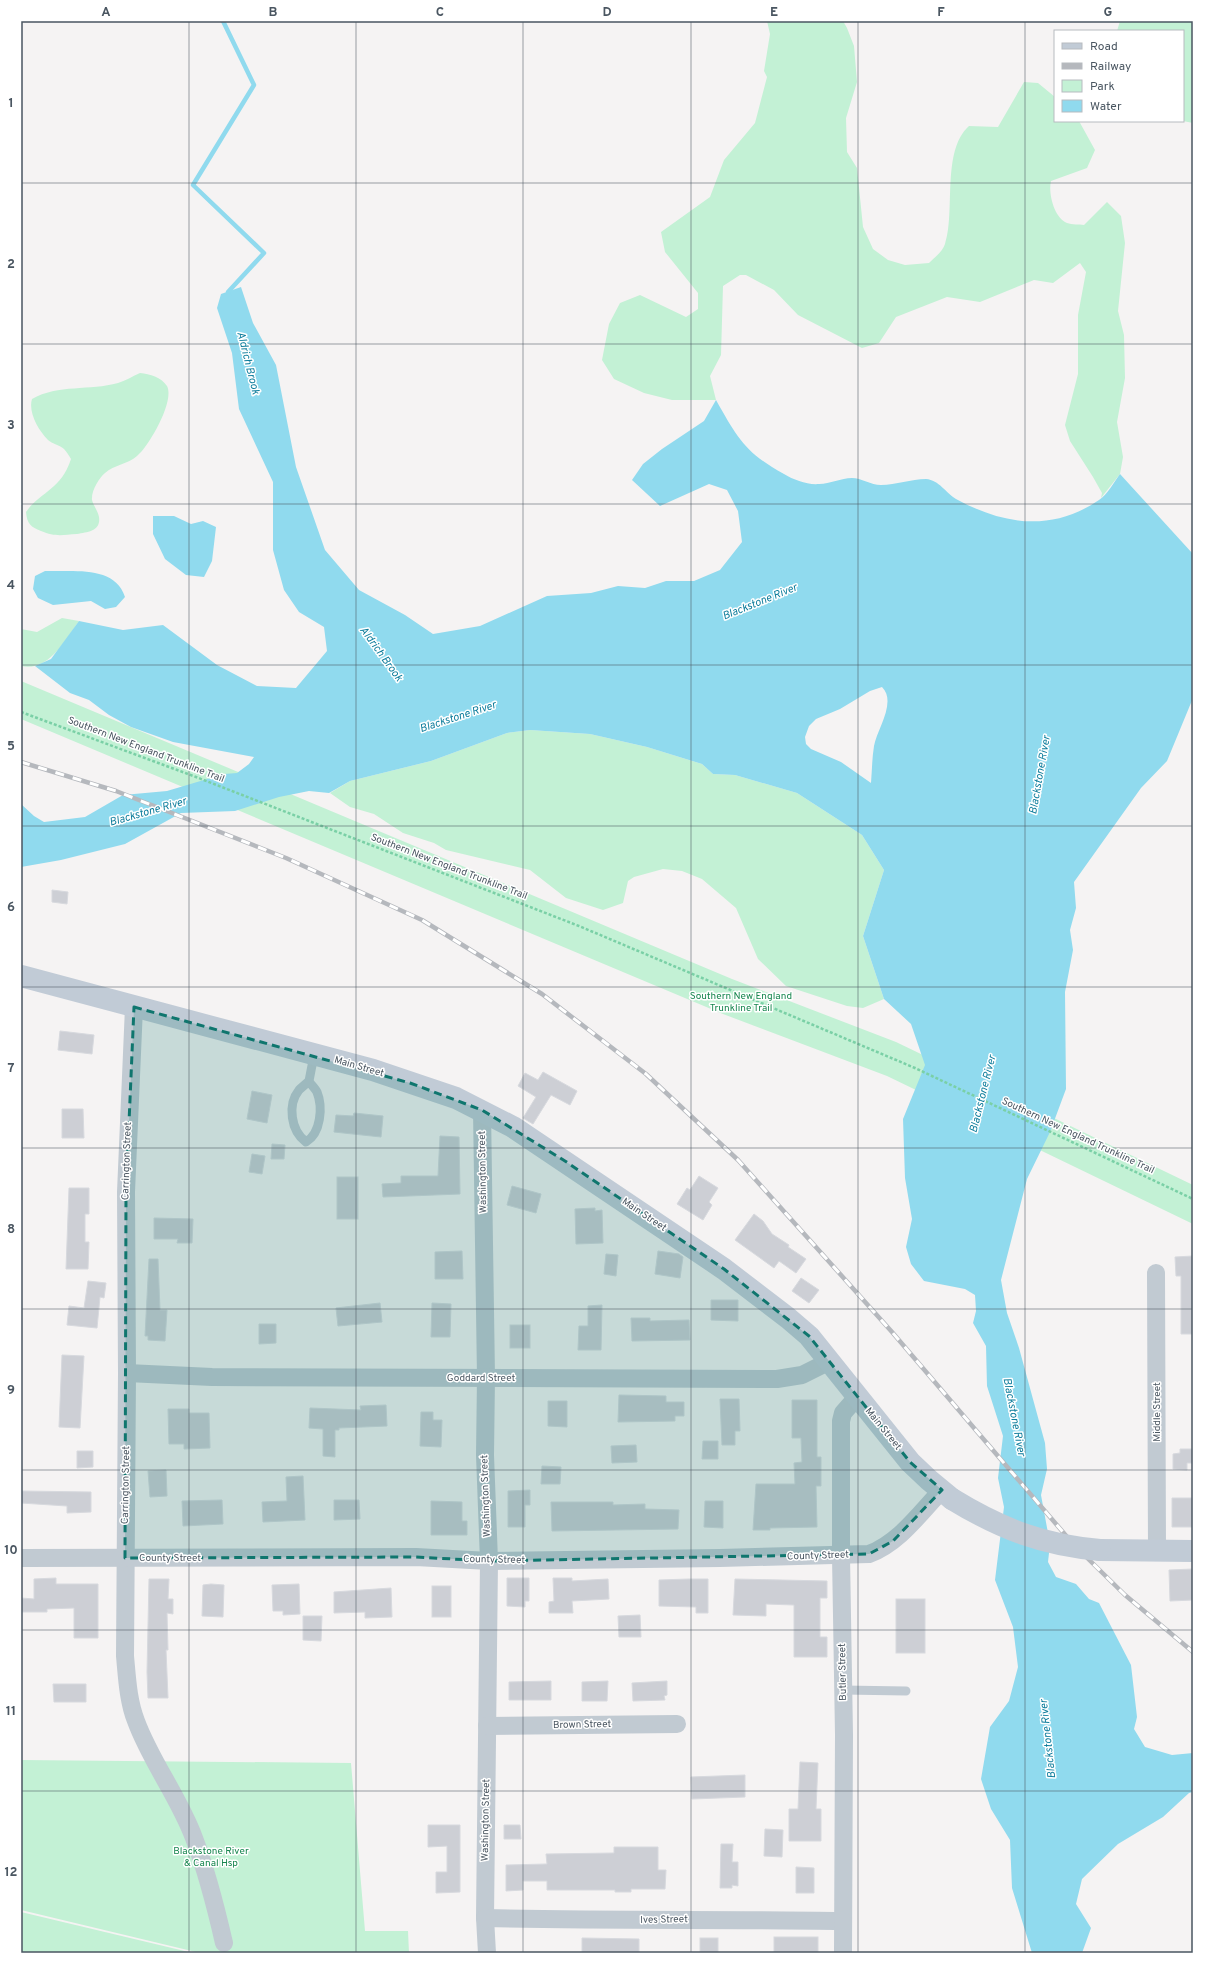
<svg xmlns="http://www.w3.org/2000/svg" width="1214" height="1974" font-family="Overpass,sans-serif">
<style>
.green{fill:#c3f1d5}
.water{fill:#90daee;fill-rule:evenodd}
.lines{fill:none;stroke-linecap:round;stroke-linejoin:round}
.stream{stroke:#90daee;stroke-width:4.5}
.building{fill:#cdcfd5;stroke:#d7d9de}
.path{stroke:#7ad0a6;stroke-width:2.5;stroke-dasharray:3 2;stroke-linecap:butt}
.service{stroke:#c1cad2;stroke-width:9}
.minor{stroke:#c1cad2;stroke-width:18}
.secondary{stroke:#c1cbd6;stroke-width:22}
.rail-casing{stroke:#b5b8bd;stroke-width:4.5}
.rail{stroke:#fff;stroke-width:3;stroke-dasharray:9;stroke-linecap:butt}
.secondary-bridge{stroke:#c1cbd6;stroke-width:22}
.marked{fill:#0f766e;fill-opacity:0.2;stroke:#0f766e;stroke-width:3;stroke-dasharray:8 5;stroke-linejoin:round}
.grid{fill:none;stroke:#4a5661;stroke-width:1;stroke-opacity:0.55}
.labels{text-anchor:middle;dominant-baseline:central;stroke-width:3;stroke-linejoin:round;paint-order:stroke}
.street-label{font-size:10px;fill:#4a5661;stroke:#fff}
.park-label{font-size:10px;fill:#17864f;stroke:#fff}
.water-label{font-size:11px;font-style:italic;fill:#0c7c9b;stroke:#fff}
.neatline{fill:none;stroke:#4a5661;stroke-width:1.5}
.grid-label{font-size:13px;text-anchor:middle;font-weight:bold;fill:#4a5661}
</style>
<rect width="100%" height="100%" fill="#f5f3f3"/>
<!-- green -->
<g class="green">
<path d="M767,21H843L847,28L854,46L857,82L846,118L847,152L857,168L863,227L873,249L888,260L905,265L929,263C934,258 943,251 945,244C956,212 941,151 969,126L998,127L1024,82L1038,83L1055,97V121H1079L1095,150L1087,168L1051,181C1048,193 1054,218 1067,223C1072,225 1079,224 1084,225L1107,202L1121,216L1125,243L1118,311L1124,335L1125,378L1117,422L1123,457L1120,474L1101,498L1102,493L1093,477L1070,441L1065,425L1078,374V315L1086,272L1080,263L1053,283L1034,280L980,302L947,297L896,317L879,343L862,348L798,315L774,290L746,275H740L723,286L721,355L710,376L716,400H672L644,393L614,379L602,360L609,324L620,303L640,295L686,317L698,309V293L665,252L661,232L710,197L724,160L755,123L767,77L764,71L770,34Z"/>
<polygon points="1120,21 1193,21 1193,123 1183,121 1183,31 1117,31"/>
<path d="M140,373C150,374 161,377 167,386C175,401 149,446 137,456C128,464 114,465 105,473C99,478 91,491 92,500C93,505 98,511 99,517C101,531 88,532 77,534C62,535 55,537 41,531C31,527 27,524 26,512C41,491 61,490 71,459C69,456 67,452 64,449C60,445 52,444 48,440C38,430 28,412 32,399C58,384 90,391 118,383C125,381 133,376 140,373Z"/>
<path d="M62,618L79,621C65,640 49,672 21,666V629L37,632Z"/>
<polygon points="21,681 732,979 896,1042 1193,1185 1193,1224 887,1076 723,1014 21,719"/>
<polygon points="530,730 590,734 647,747 702,764 713,774 735,775 797,793 862,835 884,870 863,936 884,999 863,1008 847,1006 786,986 758,959 736,908 702,879 682,871 663,869 634,877 628,881 623,903 603,910 566,898 530,870 446,850 434,843 403,833 374,814 350,807 330,793 350,781 431,761 507,733"/>
<polygon points="21,1760 351,1763 365,1931 408,1931 409,1953 200,1953 21,1910"/>
<polygon points="21,1912 193,1953 21,1953"/>
</g>
<!-- water -->
<g class="water">
<path d="M241,287L253,323L276,365L296,467L325,550L359,590L405,615L433,634L480,626L547,596L591,593L618,586L645,588L666,581H694L720,570L742,542L738,511L727,490L709,484L660,506L632,480L643,464L662,449L704,421L716,400C737,437 745,453 784,474C794,480 807,485 819,484C830,484 841,478 852,478C861,478 871,485 881,485C896,485 911,479 926,479C939,480 946,493 956,499C1004,525 1052,532 1099,500C1107,495 1114,482 1120,474L1193,554V698L1167,761L1141,788L1074,882L1076,908L1070,930L1073,950L1065,992L1066,1089L1050,1132L1027,1179L1001,1280L1007,1313L1019,1348L1045,1443L1047,1469L1041,1495L1050,1544L1048,1562L1056,1577L1076,1584L1089,1599L1099,1603L1131,1665L1137,1717L1134,1729L1145,1747L1172,1755L1193,1753V1792L1189,1793L1163,1817L1118,1844L1082,1879L1076,1904L1091,1928L1082,1953H1032L1012,1888L1010,1840L991,1809L981,1779L990,1727L1009,1701L1018,1667L1013,1627L995,1580L1004,1507L998,1478L1003,1436L987,1386L986,1346L973,1323L976,1311L975,1295L965,1289L924,1281L911,1264L906,1247L912,1219L905,1178L903,1119L925,1065L911,1024L884,999L863,936L884,870L862,835L797,793L735,775L713,774L702,764L647,747L590,734L530,730L507,733L431,761L350,781L329,793L309,791L279,797L235,811L181,813L125,844L61,860L21,867V804L34,816L44,822L85,817L123,795L167,791L224,774L237,773L249,764L254,757L173,742L131,727L109,715L89,700L70,693L35,666L51,659L79,621L123,630L163,625L217,665L257,686L296,688L327,651L324,627L299,612L284,590L273,550V482L239,409L232,353L217,308L221,294ZM882,687C897,702 877,729 874,746C872,758 872,771 871,783L841,762L811,749L806,744L805,737L809,726L816,719L840,709L870,691Z"/>
<polygon points="153,516 174,516 191,524 203,521 216,527 212,561 204,577 186,575 165,559 153,534"/>
<path d="M45,571C73,572 115,565 125,597L116,607L105,609L91,601L53,605L38,598L33,589L35,576Z"/>
</g>
<g class="lines">
<!-- stream -->
<polyline class="stream" points="223,21 254,85 193,185 264,253 228,292 229,296"/>
</g>
<!-- building -->
<g class="building">
<polygon points="52,890 68,892 67,904 52,902"/>
<polygon points="60,1031 94,1035 92,1054 58,1050"/>
<polygon points="543,1072 577,1091 570,1105 551,1095 533,1124 523,1118 536,1097 518,1086 525,1073 538,1080"/>
<polygon points="252,1091 272,1095 267,1123 247,1119"/>
<polygon points="62,1109 83,1109 84,1138 62,1138"/>
<polygon points="354,1113 383,1116 381,1137 334,1132 336,1115 353,1116"/>
<polygon points="440,1136 459,1137 460,1194 383,1197 382,1184 401,1183 401,1176 438,1176"/>
<polygon points="272,1144 285,1145 284,1159 271,1159"/>
<polygon points="252,1154 265,1156 262,1174 249,1172"/>
<polygon points="699,1176 718,1188 709,1202 712,1205 703,1220 677,1204 687,1188 690,1190"/>
<rect x="337" y="1177" width="21" height="42"/>
<polygon points="512,1186 541,1194 536,1213 507,1205"/>
<polygon points="69,1188 89,1188 89,1214 85,1214 85,1242 89,1242 88,1269 66,1269"/>
<polygon points="595,1208 595,1211 602,1210 603,1243 576,1244 575,1209"/>
<polygon points="754,1214 763,1221 772,1234 789,1245 788,1247 806,1259 796,1273 779,1261 774,1268 735,1240"/>
<polygon points="154,1218 193,1219 192,1243 177,1243 178,1239 154,1239"/>
<polygon points="462,1251 463,1279 435,1279 435,1252"/>
<polygon points="658,1251 679,1254 683,1257 680,1278 655,1274"/>
<polygon points="606,1254 618,1255 616,1276 604,1274"/>
<polygon points="1193,1256 1193,1334 1181,1334 1181,1276 1176,1276 1175,1257"/>
<polygon points="149,1259 158,1259 160,1310 167,1310 165,1341 148,1340 148,1336 145,1336"/>
<polygon points="801,1278 819,1290 809,1303 792,1291"/>
<polygon points="88,1281 106,1283 104,1298 100,1297 97,1328 67,1325 69,1306 84,1308"/>
<polygon points="711,1300 738,1300 738,1321 711,1320"/>
<polygon points="380,1303 382,1322 338,1326 336,1308"/>
<polygon points="432,1303 451,1304 450,1337 431,1337"/>
<polygon points="602,1305 601,1350 578,1350 579,1326 588,1326 588,1306"/>
<polygon points="631,1318 650,1318 650,1321 689,1320 690,1340 632,1341"/>
<polygon points="259,1324 276,1324 276,1343 259,1344"/>
<rect x="510" y="1325" width="20" height="23"/>
<polygon points="62,1355 84,1356 80,1428 59,1427"/>
<polygon points="619,1395 666,1396 666,1402 684,1402 684,1416 675,1416 675,1421 618,1422"/>
<polygon points="720,1399 739,1399 740,1431 735,1431 735,1445 722,1445"/>
<polygon points="792,1400 817,1400 817,1457 821,1457 821,1486 816,1486 817,1527 770,1528 770,1530 753,1530 756,1484 795,1484 794,1463 802,1462 801,1438 792,1438"/>
<polygon points="548,1401 567,1401 567,1427 548,1426"/>
<polygon points="386,1405 387,1426 339,1428 339,1430 335,1430 335,1457 323,1456 323,1429 309,1428 310,1408 361,1410 360,1406"/>
<polygon points="168,1409 189,1409 189,1413 209,1413 210,1448 184,1449 184,1444 169,1444"/>
<polygon points="421,1412 433,1412 433,1420 442,1420 441,1447 420,1446"/>
<polygon points="703,1441 718,1441 718,1459 702,1459"/>
<polygon points="636,1445 637,1462 612,1463 611,1446"/>
<polygon points="1180,1449 1193,1449 1193,1463 1187,1463 1187,1470 1173,1469 1173,1454 1180,1453"/>
<polygon points="77,1451 93,1451 93,1467 77,1468"/>
<polygon points="542,1466 561,1467 560,1484 541,1484"/>
<polygon points="166,1470 167,1496 150,1497 148,1471"/>
<polygon points="303,1476 305,1520 263,1522 262,1502 287,1501 286,1477"/>
<polygon points="530,1490 530,1505 525,1505 525,1527 508,1527 508,1491"/>
<polygon points="21,1491 91,1492 91,1512 67,1513 67,1506 21,1503"/>
<polygon points="1172,1498 1193,1498 1192,1527 1172,1527"/>
<polygon points="222,1500 223,1524 183,1526 182,1501"/>
<polygon points="334,1500 359,1500 360,1519 334,1520"/>
<polygon points="431,1501 462,1502 462,1521 467,1521 467,1535 431,1535"/>
<polygon points="705,1501 723,1501 723,1528 704,1527"/>
<polygon points="551,1502 613,1502 613,1505 645,1504 645,1509 679,1510 678,1529 552,1531"/>
<polygon points="1193,1569 1193,1600 1170,1601 1169,1570"/>
<polygon points="56,1578 56,1584 98,1584 98,1638 74,1638 74,1608 47,1609 47,1612 21,1612 21,1598 34,1599 34,1579"/>
<polygon points="507,1578 529,1578 529,1601 525,1601 525,1607 507,1606"/>
<polygon points="553,1578 572,1578 572,1581 608,1579 609,1599 572,1601 573,1613 549,1613 549,1602 554,1601"/>
<polygon points="149,1579 169,1579 168,1599 173,1599 173,1614 167,1613 168,1650 166,1650 168,1698 148,1698 147,1672"/>
<polygon points="689,1579 708,1579 708,1613 696,1613 696,1607 659,1606 659,1580"/>
<polygon points="735,1579 827,1581 827,1598 820,1598 820,1637 827,1637 827,1657 794,1657 794,1605 766,1604 766,1616 733,1615"/>
<polygon points="211,1584 224,1585 223,1617 202,1616 203,1585"/>
<polygon points="299,1584 300,1614 283,1615 283,1611 273,1611 272,1585"/>
<rect x="432" y="1586" width="19" height="31"/>
<polygon points="391,1588 392,1617 365,1618 365,1612 334,1613 334,1592"/>
<rect x="896" y="1599" width="29" height="54"/>
<polygon points="640,1615 641,1637 619,1637 618,1616"/>
<polygon points="303,1616 322,1616 321,1641 303,1640"/>
<polygon points="551,1681 551,1700 509,1700 509,1682"/>
<polygon points="608,1681 607,1701 582,1701 582,1682"/>
<polygon points="667,1681 667,1695 664,1696 665,1700 633,1701 632,1683"/>
<polygon points="53,1684 86,1684 86,1702 54,1702"/>
<polygon points="800,1762 818,1763 816,1809 821,1809 821,1841 789,1841 789,1809 798,1809"/>
<polygon points="745,1775 745,1797 692,1799 691,1777"/>
<polygon points="428,1825 460,1825 460,1892 436,1893 436,1872 447,1872 447,1846 428,1847"/>
<polygon points="504,1825 520,1825 521,1839 504,1839"/>
<polygon points="765,1829 783,1830 782,1857 764,1856"/>
<polygon points="721,1844 733,1844 732,1862 738,1862 738,1886 732,1885 732,1888 720,1888"/>
<polygon points="614,1847 658,1847 658,1870 666,1870 665,1889 631,1889 631,1892 615,1892 615,1890 547,1890 547,1881 523,1881 523,1890 506,1891 506,1865 547,1864 546,1854 614,1853"/>
<polygon points="796,1867 814,1868 814,1893 796,1893"/>
<rect x="774" y="1937" width="44" height="16"/>
<polygon points="582,1938 639,1939 639,1953 582,1953"/>
<rect x="700" y="1938" width="18" height="15"/>
</g>
<g class="lines">
<!-- path -->
<polyline class="path" points="21,712 196,777 579,926 915,1068 1193,1199"/>
<!-- service -->
<g class="service">
<path d="M309,1081C306,1084 302,1087 299,1090C287,1105 291,1131 306,1142C321,1133 323,1107 317,1092C315,1088 311,1085 309,1081L314,1055"/>
<polyline points="843,1690 906,1691"/>
</g>
<!-- minor -->
<g class="minor">
<path d="M134,1007L126,1192L127,1373L125,1656C127,1677 128,1701 136,1721C151,1762 179,1797 194,1838C207,1872 216,1908 224,1943"/>
<polyline points="482,1110 486,1377 485,1455 489,1561 485,1918 487,1953"/>
<polyline points="1156,1273 1157,1551"/>
<polyline points="127,1373 212,1377 777,1379 802,1375 830,1361"/>
<path d="M21,1558L416,1557L489,1561L720,1558L869,1554C899,1543 920,1513 942,1490"/>
<polyline points="487,1726 677,1724"/>
<path d="M485,1918C604,1921 723,1919 843,1921"/>
<polyline points="843,1953 844,1735 841,1556 841,1421 843,1413 857,1397"/>
</g>
<!-- secondary -->
<g class="secondary">
<polyline points="21,976 373,1070 456,1098 513,1127 724,1269 788,1318 809,1336 910,1462 929,1480 952,1499"/>
<polyline points="1100,1550 1193,1551"/>
</g>
<!-- rail casing -->
<g class="rail-casing">
<polyline id="rail" points="21,762 116,791 286,858 422,920 542,994 646,1074 738,1160 892,1332 1074,1545 1125,1595 1193,1652"/>
</g>
<!-- rail -->
<use href="#rail" class="rail"/>
<!-- secondary-bridge -->
<path class="secondary-bridge" d="M952,1499C1001,1529 1043,1545 1100,1550"/>
</g>
<!-- marked area -->
<path class="marked" d="M134,1007L410,1083L482,1110L565,1161L724,1269L809,1336L910,1462L942,1490L893,1541L869,1554L489,1561L416,1557L125,1558L126,1192Z"/>
<!-- grid -->
<path class="grid" d="M189,21V1953M356,21V1953M523,21V1953M691,21V1953M858,21V1953M1025,21V1953M21,183H1193M21,344H1193M21,504H1193M21,665H1193M21,826H1193M21,987H1193M21,1148H1193M21,1309H1193M21,1470H1193M21,1630H1193M21,1791H1193"/>
<g class="labels">
<!-- street labels -->
<g class="street-label">
<text transform="translate(146 750) rotate(21)">Southern New England Trunkline Trail</text>
<text transform="translate(449 867) rotate(21)">Southern New England Trunkline Trail</text>
<text transform="translate(359 1067) rotate(16)">Main Street</text>
<text transform="translate(1078 1136) rotate(25)">Southern New England Trunkline Trail</text>
<text transform="translate(127 1161) rotate(-88)">Carrington Street</text>
<text transform="translate(483 1172) rotate(-91)">Washington Street</text>
<text transform="translate(644 1215) rotate(34)">Main Street</text>
<text x="481" y="1378">Goddard Street</text>
<text transform="translate(1157 1412) rotate(-90)">Middle Street</text>
<text transform="translate(883 1429) rotate(51)">Main Street</text>
<text transform="translate(126 1485) rotate(-89)">Carrington Street</text>
<text transform="translate(486 1496) rotate(-92)">Washington Street</text>
<text transform="translate(818 1556) rotate(-2)">County Street</text>
<text x="170" y="1558">County Street</text>
<text transform="translate(494 1560) rotate(1)">County Street</text>
<text transform="translate(843 1672) rotate(-91)">Butler Street</text>
<text transform="translate(582 1725) rotate(-1)">Brown Street</text>
<text transform="translate(486 1820) rotate(-89)">Washington Street</text>
<text transform="translate(664 1920) rotate(-1)">Ives Street</text>
</g>
<!-- park labels -->
<g class="park-label">
<text x="741" y="996">Southern New England<tspan x="741" dy="12">Trunkline Trail</tspan></text>
<text x="211" y="1851">Blackstone River<tspan x="211" dy="12">&amp; Canal Hsp</tspan></text>
</g>
<!-- water labels -->
<g class="water-label">
<text transform="translate(248 363) rotate(76)">Aldrich Brook</text>
<text transform="translate(760 602) rotate(-22)">Blackstone River</text>
<text transform="translate(381 654) rotate(54)">Aldrich Brook</text>
<text transform="translate(458 717) rotate(-18)">Blackstone River</text>
<text transform="translate(1040 775) rotate(-80)">Blackstone River</text>
<text transform="translate(148 812) rotate(-16)">Blackstone River</text>
<text transform="translate(983 1094) rotate(-76)">Blackstone River</text>
<text transform="translate(1014 1417) rotate(79)">Blackstone River</text>
<text transform="translate(1048 1739) rotate(-96)">Blackstone River</text>
</g>
</g>
<!-- border -->
<rect width="1214" height="1974" fill="none" stroke="#ffffff" stroke-width="44"/>
<!-- legend -->
<rect x="1054" y="30" width="130" height="92" fill="#ffffff" stroke="#b7bbc0"/>
<rect x="1062" y="43" width="20" height="6" fill="#c1cbd6" stroke="#b7bbc0"/>
<text x="1090" y="50" font-size="12" fill="#4a5661">Road</text>
<rect x="1062" y="63" width="20" height="6" fill="#b5b8bd" stroke="#b7bbc0"/>
<text x="1090" y="70" font-size="12" fill="#4a5661">Railway</text>
<rect x="1062" y="80" width="20" height="12" fill="#c3f1d5" stroke="#b7bbc0"/>
<text x="1090" y="90" font-size="12" fill="#4a5661">Park</text>
<rect x="1062" y="100" width="20" height="12" fill="#90daee" stroke="#b7bbc0"/>
<text x="1090" y="110" font-size="12" fill="#4a5661">Water</text>
<rect x="22" y="22" width="1170" height="1930" class="neatline"/>
<g class="grid-label">
<text x="106" y="16">A</text>
<text x="273" y="16">B</text>
<text x="440" y="16">C</text>
<text x="607" y="16">D</text>
<text x="774" y="16">E</text>
<text x="941" y="16">F</text>
<text x="1108" y="16">G</text>
<text x="11" y="107">1</text>
<text x="11" y="268">2</text>
<text x="11" y="429">3</text>
<text x="11" y="589">4</text>
<text x="11" y="750">5</text>
<text x="11" y="911">6</text>
<text x="11" y="1072">7</text>
<text x="11" y="1233">8</text>
<text x="11" y="1394">9</text>
<text x="11" y="1554">10</text>
<text x="11" y="1715">11</text>
<text x="11" y="1876">12</text>
</g>
</svg>
